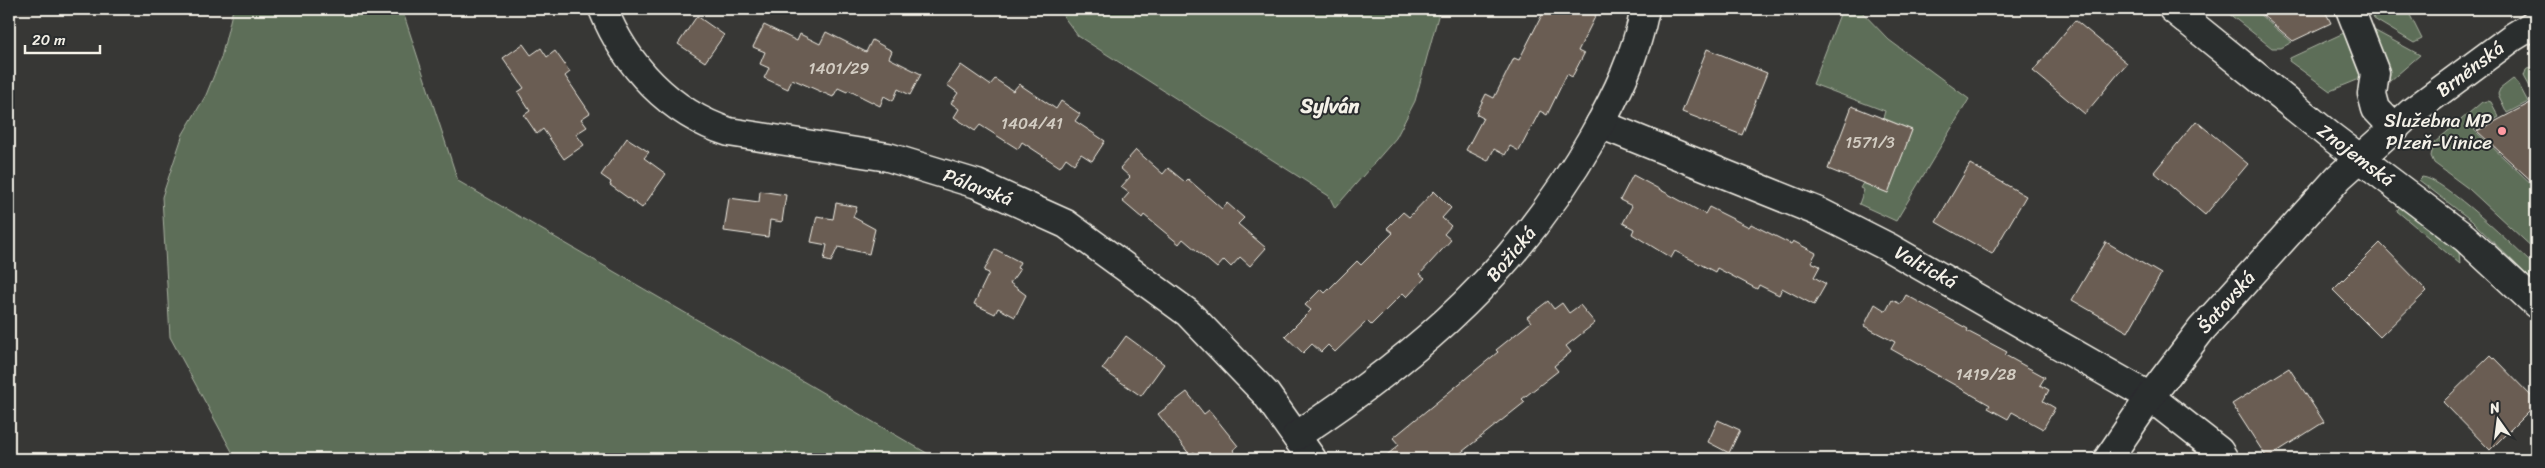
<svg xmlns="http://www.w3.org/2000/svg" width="2545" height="468" font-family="Sriracha,sans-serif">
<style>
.green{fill:#5d6e58;stroke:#a8b0a0}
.building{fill:#6b5d52;stroke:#f4f1e8}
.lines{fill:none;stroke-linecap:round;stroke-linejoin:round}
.minor-casing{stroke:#f4f1e8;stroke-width:31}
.minor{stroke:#2a2d2e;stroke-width:28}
.poi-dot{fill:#ff9aa2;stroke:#2a2d2e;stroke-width:2}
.labels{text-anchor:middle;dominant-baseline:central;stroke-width:4;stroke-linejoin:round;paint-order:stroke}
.number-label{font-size:16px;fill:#d2ccc2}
.street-label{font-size:19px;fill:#f4f1e8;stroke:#2a2d2e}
.poi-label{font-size:19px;fill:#f4f1e8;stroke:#2a2d2e;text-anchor:end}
.neighbourhood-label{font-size:20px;font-weight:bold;fill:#f4f1e8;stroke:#2a2d2e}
</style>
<rect width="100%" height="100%" fill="#373735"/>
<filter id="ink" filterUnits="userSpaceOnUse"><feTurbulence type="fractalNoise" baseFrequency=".02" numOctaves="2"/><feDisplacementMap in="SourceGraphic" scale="10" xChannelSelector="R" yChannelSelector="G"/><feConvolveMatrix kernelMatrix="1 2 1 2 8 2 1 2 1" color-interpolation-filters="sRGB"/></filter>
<g filter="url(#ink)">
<!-- green -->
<g class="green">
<polygon points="233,9 402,9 458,181 937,459 236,459 170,337 162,197 183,134 206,95 221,58"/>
<polygon points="1058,9 1440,9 1415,101 1396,138 1335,208 1329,196 1078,36"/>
<polygon points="1842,9 1859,9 1889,40 1969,99 1896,221 1859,204 1864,190 1860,188 1863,183 1888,193 1912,130 1883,118 1885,111 1813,84"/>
<polygon points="2223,9 2253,9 2292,42 2281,48 2272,48"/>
<polygon points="2370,9 2407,9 2422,39 2414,43 2374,19"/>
<polygon points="2368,27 2420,55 2390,81"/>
<polygon points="2348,31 2367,76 2330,91 2289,61 2290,58"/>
<polygon points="2536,63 2536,98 2524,76 2526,70"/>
<polygon points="2513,79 2518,83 2528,102 2507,113 2498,94 2500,89"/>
<polygon points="2488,101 2491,102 2499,117 2474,130 2536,188 2536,251 2469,189 2434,163 2431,156 2434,143 2482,102"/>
<path d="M2422,177C2442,177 2519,251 2536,268V284L2472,221L2419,180Z"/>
<polygon points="2400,206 2459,252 2460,264 2397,211"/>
</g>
<!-- building -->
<g class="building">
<polygon points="1545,9 1599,9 1578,51 1584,54 1572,77 1567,74 1547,115 1540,111 1519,151 1510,146 1505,155 1494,149 1488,161 1466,150 1483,118 1476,114 1486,94 1494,98 1514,58 1519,60"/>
<polygon points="2255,9 2324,9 2331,23 2293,41"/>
<polygon points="697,16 724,35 705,62 678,44"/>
<polygon points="2075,20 2127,63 2085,114 2033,71"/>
<polygon points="764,25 797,41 800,34 820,44 826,32 866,52 872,40 892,51 889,58 921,74 910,95 898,89 893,101 884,96 880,106 848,90 847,92 838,88 833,97 792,79 788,89 764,78 769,68 760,64 765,52 753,47"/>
<polygon points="523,44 531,55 541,48 547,57 555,51 570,72 565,76 590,113 581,119 587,127 576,134 584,145 564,159 543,129 537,134 524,115 530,111 518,92 524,88 503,58"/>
<polygon points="1707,49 1767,73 1742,135 1682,112"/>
<polygon points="961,65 990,85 995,79 1013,91 1019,84 1056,109 1061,101 1080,114 1075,121 1105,141 1092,161 1081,154 1074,164 1066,158 1060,167 1022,142 1018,149 980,125 975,131 954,117 959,109 951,103 958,93 947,85"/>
<polygon points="2536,100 2536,185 2477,131"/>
<polygon points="1852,106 1912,130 1888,193 1828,169"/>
<polygon points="2196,121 2248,164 2205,215 2154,172"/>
<polygon points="627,138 649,152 644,158 666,174 642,208 610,185 611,182 601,175"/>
<polygon points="1136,150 1163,174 1168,168 1185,182 1188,179 1222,209 1227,203 1244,218 1238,224 1266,248 1250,266 1240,257 1231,267 1224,260 1217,268 1183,239 1179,244 1144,215 1142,218 1122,201 1129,193 1121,187 1130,177 1120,168"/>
<polygon points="1970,164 2026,196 1992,254 1936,222"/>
<polygon points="1633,175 1705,214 1709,207 1749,227 1751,224 1791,244 1793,241 1816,253 1811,262 1820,266 1814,277 1826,284 1814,305 1782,288 1779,295 1759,285 1757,289 1717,268 1715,272 1675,251 1671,258 1632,234 1634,229 1623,223 1632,206 1620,200"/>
<polygon points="760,191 786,195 782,222 770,220 768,237 724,231 729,198 759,202"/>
<polygon points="1434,191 1451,208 1442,218 1451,226 1444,234 1451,240 1420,274 1425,278 1407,297 1403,293 1371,325 1367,321 1335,352 1328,345 1321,352 1312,344 1303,353 1285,336 1311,310 1305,305 1321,289 1325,293 1357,261 1361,265 1393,233 1387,228 1403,212 1409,217"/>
<polygon points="836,203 857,207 853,217 875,229 869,254 838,247 831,262 824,260 827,245 811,242 817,216 833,219"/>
<polygon points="2106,242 2161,274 2128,332 2072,300"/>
<polygon points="2380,243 2427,291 2380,337 2333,290"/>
<polygon points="995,249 1020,262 1017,268 1020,269 1010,283 1026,295 1015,317 998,308 995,314 974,304 989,273 984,271"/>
<polygon points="1906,295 1968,329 1967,331 2007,352 2005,355 2045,377 2040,385 2049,390 2043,401 2055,408 2043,429 2012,412 2008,419 1988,408 1990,405 1891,349 1895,342 1864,326 1875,304 1886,311 1892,300 1901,304"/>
<polygon points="1548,301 1554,309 1562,303 1569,313 1580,305 1595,323 1566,346 1571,352 1554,366 1558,371 1522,399 1525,402 1453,459 1382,459 1399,445 1393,438 1498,352 1496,350 1531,322 1527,317"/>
<polygon points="1126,336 1164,364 1141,396 1102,369"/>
<polygon points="2491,355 2536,401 2536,404 2490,450 2443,402"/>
<polygon points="2289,368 2324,422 2267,458 2232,404"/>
<polygon points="1187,392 1204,414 1209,410 1238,446 1233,450 1240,459 1200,459 1194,452 1190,455 1158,414"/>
<polygon points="1718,420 1740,430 1729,453 1708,442"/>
</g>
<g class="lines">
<!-- minor casing -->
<g class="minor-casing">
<g id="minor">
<path d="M603,9C626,66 670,113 729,132L888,157L977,184L1066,224L1188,313L1266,394L1312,459"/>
<polyline points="2173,9 2329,135 2465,238 2536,304"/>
<polyline points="2350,9 2375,73 2372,94 2376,109 2395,129"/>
<polyline points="1600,124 1819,212 1888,247 2150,397 2219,451 2224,459"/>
<path d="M1296,436C1422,353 1519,268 1594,135C1617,94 1636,55 1645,9"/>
<polyline points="2108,459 2150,397 2201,330 2339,177 2413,111 2513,37 2536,23"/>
</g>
</g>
<!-- minor -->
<use href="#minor" class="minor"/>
</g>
</g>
<!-- markers -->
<circle class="poi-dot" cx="2502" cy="131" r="5"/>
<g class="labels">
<!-- number labels -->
<g class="number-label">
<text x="839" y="68">1401/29</text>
<text x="1032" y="123">1404/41</text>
<text x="1870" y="142">1571/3</text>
<text x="1986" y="374">1419/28</text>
</g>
<!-- street labels -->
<g class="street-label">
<text transform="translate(2470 69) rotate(-37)">Brněnská</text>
<text transform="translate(2356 155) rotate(37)">Znojemská</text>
<text transform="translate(978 187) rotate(21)">Pálavská</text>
<text transform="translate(1511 254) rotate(-50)">Božická</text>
<text transform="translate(1926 267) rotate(29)">Valtická</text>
<text transform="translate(2226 302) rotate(-48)">Šatovská</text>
</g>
<!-- poi labels -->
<g class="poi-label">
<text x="2492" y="120">Služebna MP<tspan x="2492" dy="22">Plzeň-Vinice</tspan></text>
</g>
<!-- neighbourhood labels -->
<g class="neighbourhood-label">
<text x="1330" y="106">Sylván</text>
</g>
</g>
<!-- margin -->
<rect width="2545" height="468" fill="none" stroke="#2a2d2e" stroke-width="30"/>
<rect x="15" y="15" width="2515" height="438" fill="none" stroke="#f4f1e8" stroke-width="2" filter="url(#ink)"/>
<!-- north arrow -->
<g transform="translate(2498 420) rotate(346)" stroke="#2a2d2e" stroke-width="4" paint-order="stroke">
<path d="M0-4L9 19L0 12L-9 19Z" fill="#f4f1e8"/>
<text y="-8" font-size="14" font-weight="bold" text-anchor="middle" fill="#f4f1e8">N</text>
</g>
<!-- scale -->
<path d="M25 45v8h75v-8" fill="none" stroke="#f4f1e8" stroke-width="2.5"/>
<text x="32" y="45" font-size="15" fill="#f4f1e8" stroke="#2a2d2e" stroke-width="4" paint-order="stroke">20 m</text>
</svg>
